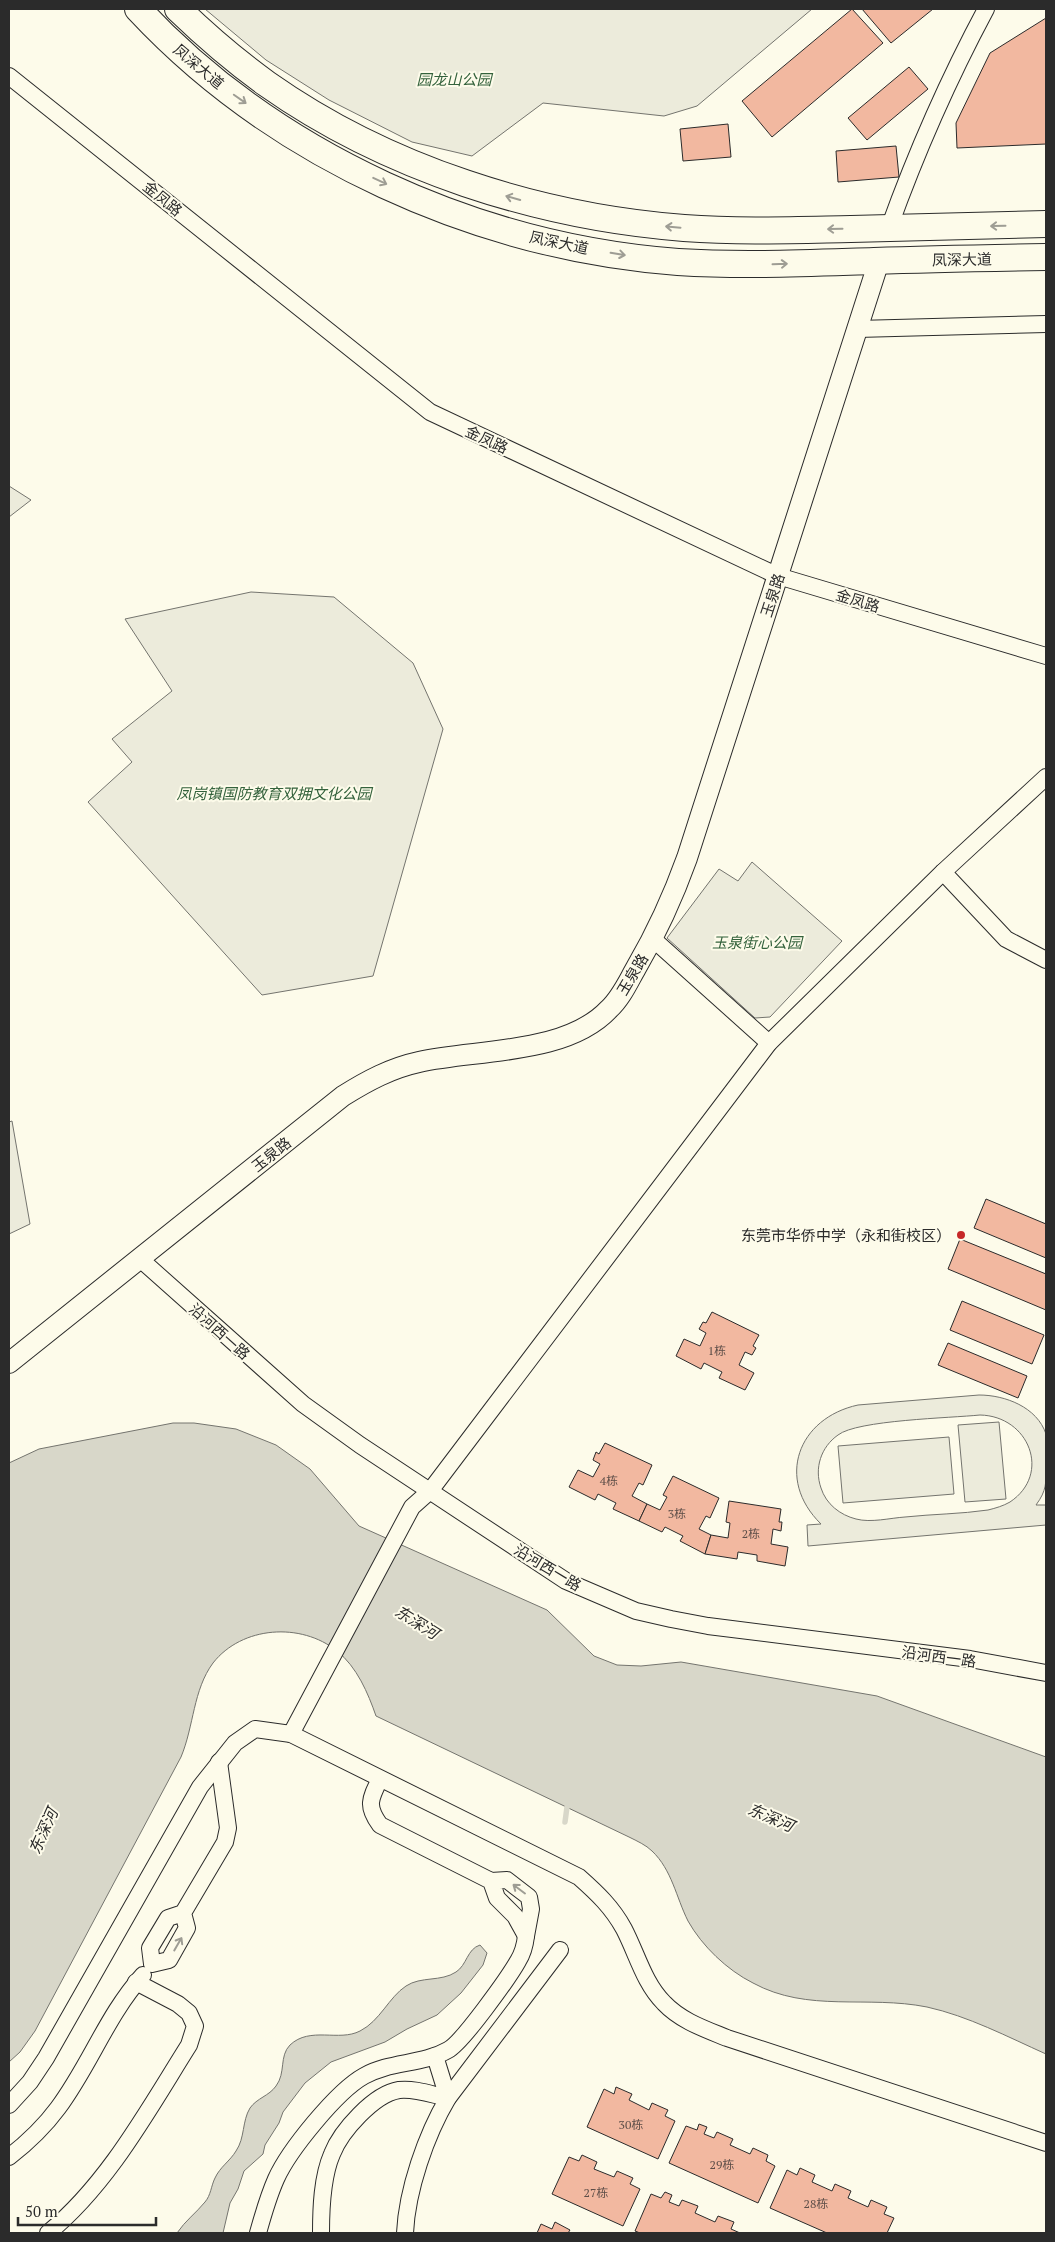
<svg xmlns="http://www.w3.org/2000/svg" width="1055" height="2242" font-family="'PT Serif','Noto Sans SC',serif">
<style>
.green{fill:#ecebdb;stroke:#74746e;fill-rule:evenodd}
.water{fill:#d8d7c9;stroke:#74746e}
.lines{fill:none;stroke-linecap:round;stroke-linejoin:round}
.stream{stroke:#d8d7c9;stroke-width:5.5}
.building{fill:#f2b8a0;stroke:#2b2b2b}
.minor-casing{stroke:#2b2b2b;stroke-width:18}
.tertiary-casing{stroke:#2b2b2b;stroke-width:22}
.primary-casing{stroke:#2b2b2b;stroke-width:28}
.minor{stroke:#fdfbea;stroke-width:16}
.tertiary{stroke:#fdfbea;stroke-width:20}
.primary{stroke:#fdfbea;stroke-width:26}
.oneway{stroke:#9e9d94}
.poi-dot{fill:#c62828;stroke:#fdfbea;stroke-width:2}
.labels{text-anchor:middle;dominant-baseline:central;stroke-width:4;stroke-linejoin:round;paint-order:stroke}
.number-label{font-size:12px;fill:#5d4e48}
.street-label{font-size:15px;fill:#2b2b2b;stroke:#fdfbea}
.park-label{font-size:15px;font-style:italic;fill:#34623c;stroke:#fdfbea}
.poi-label{font-size:15px;fill:#2b2b2b;stroke:#fdfbea;text-anchor:end}
.water-label{font-size:16px;font-style:italic;fill:#2b2b2b;stroke:#fdfbea}
</style>
<rect width="100%" height="100%" fill="#fdfbea"/>
<!-- green -->
<g class="green">
<polygon points="205,9 812,9 697,106 664,116 543,103 472,156 412,142 329,100 266,60"/>
<polygon points="9,486 31,500 9,517"/>
<polygon points="251,592 334,597 413,663 443,729 373,976 262,995 88,802 132,762 112,739 172,691 125,619"/>
<polygon points="752,862 842,941 770,1017 755,1018 667,938 719,869 738,881"/>
<polygon points="12,1121 30,1224 9,1234 9,1122"/>
<path d="M979,1395C1005,1395 1037,1407 1046,1434C1049,1443 1046,1456 1046,1465C1046,1483 1047,1490 1036,1505H1046V1525L808,1546L807,1525L821,1524C775,1479 798,1418 858,1405ZM980,1415C1029,1416 1052,1474 1010,1502C1003,1506 996,1508 988,1510C961,1514 933,1514 905,1517C890,1518 871,1523 856,1519C840,1515 826,1504 821,1488C814,1468 821,1447 838,1435C857,1420 951,1418 980,1415Z"/>
<polygon points="999,1422 1006,1499 965,1502 958,1425"/>
<polygon points="949,1437 954,1494 843,1503 838,1446"/>
</g>
<!-- water -->
<g class="water">
<path d="M173,1423H194L236,1429L276,1445L310,1469L359,1526L547,1610L594,1656L617,1665L641,1666L681,1662L877,1696L1046,1757V2054C1008,2037 968,2016 927,2007C867,1995 808,2013 753,1983C727,1970 702,1946 688,1921C676,1897 672,1870 652,1851C646,1845 637,1841 629,1837L376,1716C368,1693 357,1667 337,1651C301,1622 242,1626 213,1663C193,1690 194,1726 181,1757L35,2031L20,2052L9,2062V1463L39,1449Z"/>
<path d="M480,1945L487,1953L483,1965L461,1993L437,2015L407,2029L385,2042L331,2062L305,2083L283,2112L279,2123L265,2145L263,2154L244,2171L238,2189L230,2203L223,2233H177C185,2221 196,2213 205,2202C211,2195 211,2186 215,2178C220,2167 230,2161 236,2151C245,2138 242,2121 250,2108C257,2098 269,2096 276,2086C286,2073 279,2056 290,2045C310,2026 339,2042 360,2031C380,2021 389,1997 406,1986C421,1976 441,1982 456,1972C467,1965 467,1949 480,1945Z"/>
</g>
<g class="lines">
<!-- stream -->
<polyline class="stream" points="565,1822 567,1807 570,1803"/>
</g>
<!-- building -->
<g class="building">
<polygon points="852,9 883,43 772,137 742,101"/>
<polygon points="862,9 933,9 891,43"/>
<polygon points="1046,18 1046,144 957,148 956,123 990,53"/>
<polygon points="909,67 928,89 867,140 848,118"/>
<polygon points="728,124 731,157 683,161 680,129"/>
<polygon points="896,146 899,177 838,182 836,151"/>
<polygon points="986,1199 1046,1224 1046,1258 974,1228"/>
<polygon points="960,1239 1046,1274 1046,1310 948,1269"/>
<polygon points="962,1301 1044,1335 1032,1364 950,1330"/>
<polygon points="712,1312 759,1335 753,1346 756,1348 752,1355 745,1352 739,1365 754,1373 745,1390 719,1378 722,1372 704,1363 701,1369 676,1356 684,1339 700,1346 706,1333 699,1329 703,1322 706,1323"/>
<polygon points="948,1343 1027,1376 1018,1398 938,1365"/>
<polygon points="605,1443 652,1465 643,1485 639,1483 632,1496 647,1504 639,1521 613,1509 616,1503 598,1494 595,1500 569,1487 578,1470 593,1477 600,1464 593,1460 596,1452 599,1454"/>
<polygon points="673,1476 719,1498 710,1518 706,1516 699,1529 711,1535 705,1554 680,1541 683,1536 665,1527 662,1532 639,1521 647,1504 660,1510 667,1497 663,1495"/>
<polygon points="729,1501 781,1509 779,1522 782,1522 781,1531 773,1529 771,1544 788,1547 785,1566 757,1561 757,1555 738,1552 737,1559 705,1554 711,1535 728,1538 730,1523 726,1522"/>
<polygon points="616,2087 632,2094 629,2100 649,2110 652,2103 668,2110 665,2116 675,2121 658,2159 587,2127 604,2089 614,2094"/>
<polygon points="699,2124 707,2127 704,2134 714,2138 717,2132 733,2139 730,2145 750,2154 753,2148 768,2155 766,2161 775,2166 758,2203 669,2163 686,2126 697,2130"/>
<polygon points="582,2155 597,2162 594,2169 614,2177 617,2171 633,2178 630,2184 640,2189 623,2226 552,2194 569,2157 579,2161"/>
<polygon points="800,2168 815,2175 812,2182 832,2191 835,2184 851,2191 848,2198 868,2207 871,2200 887,2207 884,2214 894,2218 887,2233 827,2233 770,2208 787,2170 797,2175"/>
<polygon points="665,2192 672,2195 669,2202 679,2206 682,2200 698,2206 695,2213 715,2222 718,2216 734,2222 731,2229 740,2233 640,2233 635,2231 651,2194 661,2198"/>
<polygon points="555,2222 570,2230 568,2233 537,2233 541,2224 552,2229"/>
</g>
<g class="lines">
<!-- minor casing -->
<g class="minor-casing">
<g id="minor">
<polyline points="9,76 430,412 778,576 1046,656"/>
<path d="M889,228C916,153 948,80 986,9"/>
<polyline points="857,329 1046,324"/>
<polyline points="943,872 1006,939 1046,960"/>
<polyline points="653,939 769,1043"/>
<polyline points="139,1258 303,1404 360,1445 566,1581 636,1611 671,1619 708,1626 970,1659 1046,1673"/>
<polyline points="291,1734 412,1507 430,1491 769,1043 943,872 1046,777"/>
<path d="M380,1779C370,1799 366,1806 380,1825L491,1881L507,1880L529,1897L531,1909L526,1936L515,1916L497,1898L491,1881"/>
<polyline points="183,1913 187,1928 169,1960 152,1964 150,1948 168,1918 183,1913 225,1842 228,1828 219,1762"/>
<path d="M9,2105L30,2082L46,2058L200,1787L235,1743L255,1729L291,1734L579,1877C597,1893 612,1907 624,1929C637,1954 644,1983 664,2003C681,2021 705,2029 727,2038L1046,2143"/>
<path d="M9,2157C27,2143 44,2127 58,2108C90,2065 107,2015 143,1975"/>
<path d="M48,2233C108,2184 148,2110 189,2045L195,2026L189,2013L178,2004L136,1982"/>
<path d="M258,2233C263,2215 268,2197 276,2179C289,2150 337,2091 364,2076C390,2061 422,2065 448,2050C462,2043 509,1977 518,1961C523,1953 525,1945 526,1936"/>
<path d="M321,2233C321,2208 322,2177 332,2154C341,2131 374,2094 399,2090C415,2088 433,2095 448,2098L435,2056"/>
<path d="M405,2233C407,2190 426,2135 448,2098L560,1950"/>
</g>
</g>
<!-- tertiary casing -->
<g class="tertiary-casing">
<path id="tertiary" d="M9,1363L343,1096C367,1081 391,1068 419,1062C477,1049 566,1055 609,1009C621,998 628,982 636,968C657,932 673,897 687,858L879,261"/>
</g>
<!-- primary casing -->
<g class="primary-casing">
<g id="primary">
<path d="M138,9C275,156 478,247 678,262C744,266 809,263 874,261C932,259 989,258 1046,257"/>
<path d="M178,9C206,36 235,61 267,84C386,168 539,217 684,228C740,232 795,230 851,229C916,227 981,226 1046,224"/>
</g>
</g>
<!-- minor -->
<use href="#minor" class="minor"/>
<!-- tertiary -->
<use href="#tertiary" class="tertiary"/>
<!-- primary -->
<use href="#primary" class="primary"/>
</g>
<!-- one-way arrows -->
<defs><path id="oneway-shaft" d="M-6 0H5M1.5-3L5.5 0L1.5 3" fill="none" stroke-width="1.6" stroke-linecap="round" stroke-linejoin="round" transform="scale(1.25)"/></defs>
<g class="oneway">
<use href="#oneway-shaft" transform="translate(240 99) rotate(35)"/>
<use href="#oneway-shaft" transform="translate(380 181) rotate(25)"/>
<use href="#oneway-shaft" transform="translate(513 198) rotate(-164)"/>
<use href="#oneway-shaft" transform="translate(998 226) rotate(179)"/>
<use href="#oneway-shaft" transform="translate(673 227) rotate(-175)"/>
<use href="#oneway-shaft" transform="translate(835 229) rotate(179)"/>
<use href="#oneway-shaft" transform="translate(618 254) rotate(9)"/>
<use href="#oneway-shaft" transform="translate(780 264) rotate(-2)"/>
<use href="#oneway-shaft" transform="translate(519 1889) rotate(-143)"/>
<use href="#oneway-shaft" transform="translate(178 1944) rotate(-60)"/>
</g>
<!-- markers -->
<circle class="poi-dot" cx="961" cy="1235" r="5"/>
<g class="labels">
<!-- number labels -->
<g class="number-label">
<text x="717" y="1350">1栋</text>
<text x="609" y="1480">4栋</text>
<text x="677" y="1513">3栋</text>
<text x="751" y="1533">2栋</text>
<text x="631" y="2124">30栋</text>
<text x="722" y="2164">29栋</text>
<text x="596" y="2192">27栋</text>
<text x="816" y="2203">28栋</text>
</g>
<!-- street labels -->
<g class="street-label">
<text transform="translate(199 66) rotate(40)">凤深大道</text>
<text transform="translate(163 198) rotate(39)">金凤路</text>
<text transform="translate(559 242) rotate(12)">凤深大道</text>
<text transform="translate(962 259) rotate(-1)">凤深大道</text>
<text transform="translate(487 439) rotate(25)">金凤路</text>
<text transform="translate(772 595) rotate(-72)">玉泉路</text>
<text transform="translate(858 600) rotate(17)">金凤路</text>
<text transform="translate(632 974) rotate(-59)">玉泉路</text>
<text transform="translate(271 1154) rotate(-38)">玉泉路</text>
<text transform="translate(220 1331) rotate(42)">沿河西一路</text>
<text transform="translate(548 1567) rotate(31)">沿河西一路</text>
<text transform="translate(939 1656) rotate(8)">沿河西一路</text>
</g>
<!-- park labels -->
<g class="park-label">
<text x="454" y="79">园龙山公园</text>
<text x="274" y="793">凤岗镇国防教育双拥文化公园</text>
<text x="757" y="942">玉泉街心公园</text>
</g>
<!-- poi labels -->
<g class="poi-label">
<text x="951" y="1235">东莞市华侨中学（永和街校区）</text>
</g>
<!-- water labels -->
<g class="water-label">
<text transform="translate(417 1622) rotate(32)">东深河</text>
<text transform="translate(771 1817) rotate(23)">东深河</text>
<text transform="translate(43 1831) rotate(-66)">东深河</text>
</g>
</g>
<!-- border -->
<rect width="1055" height="2242" fill="none" stroke="#2b2b2b" stroke-width="20"/>
<!-- scale -->
<path d="M18 2217v8h138v-8" fill="none" stroke="#2b2b2b" stroke-width="2.5"/>
<text x="25" y="2217" font-size="15" fill="#2b2b2b" stroke="#fdfbea" stroke-width="4" paint-order="stroke">50 m</text>
</svg>
